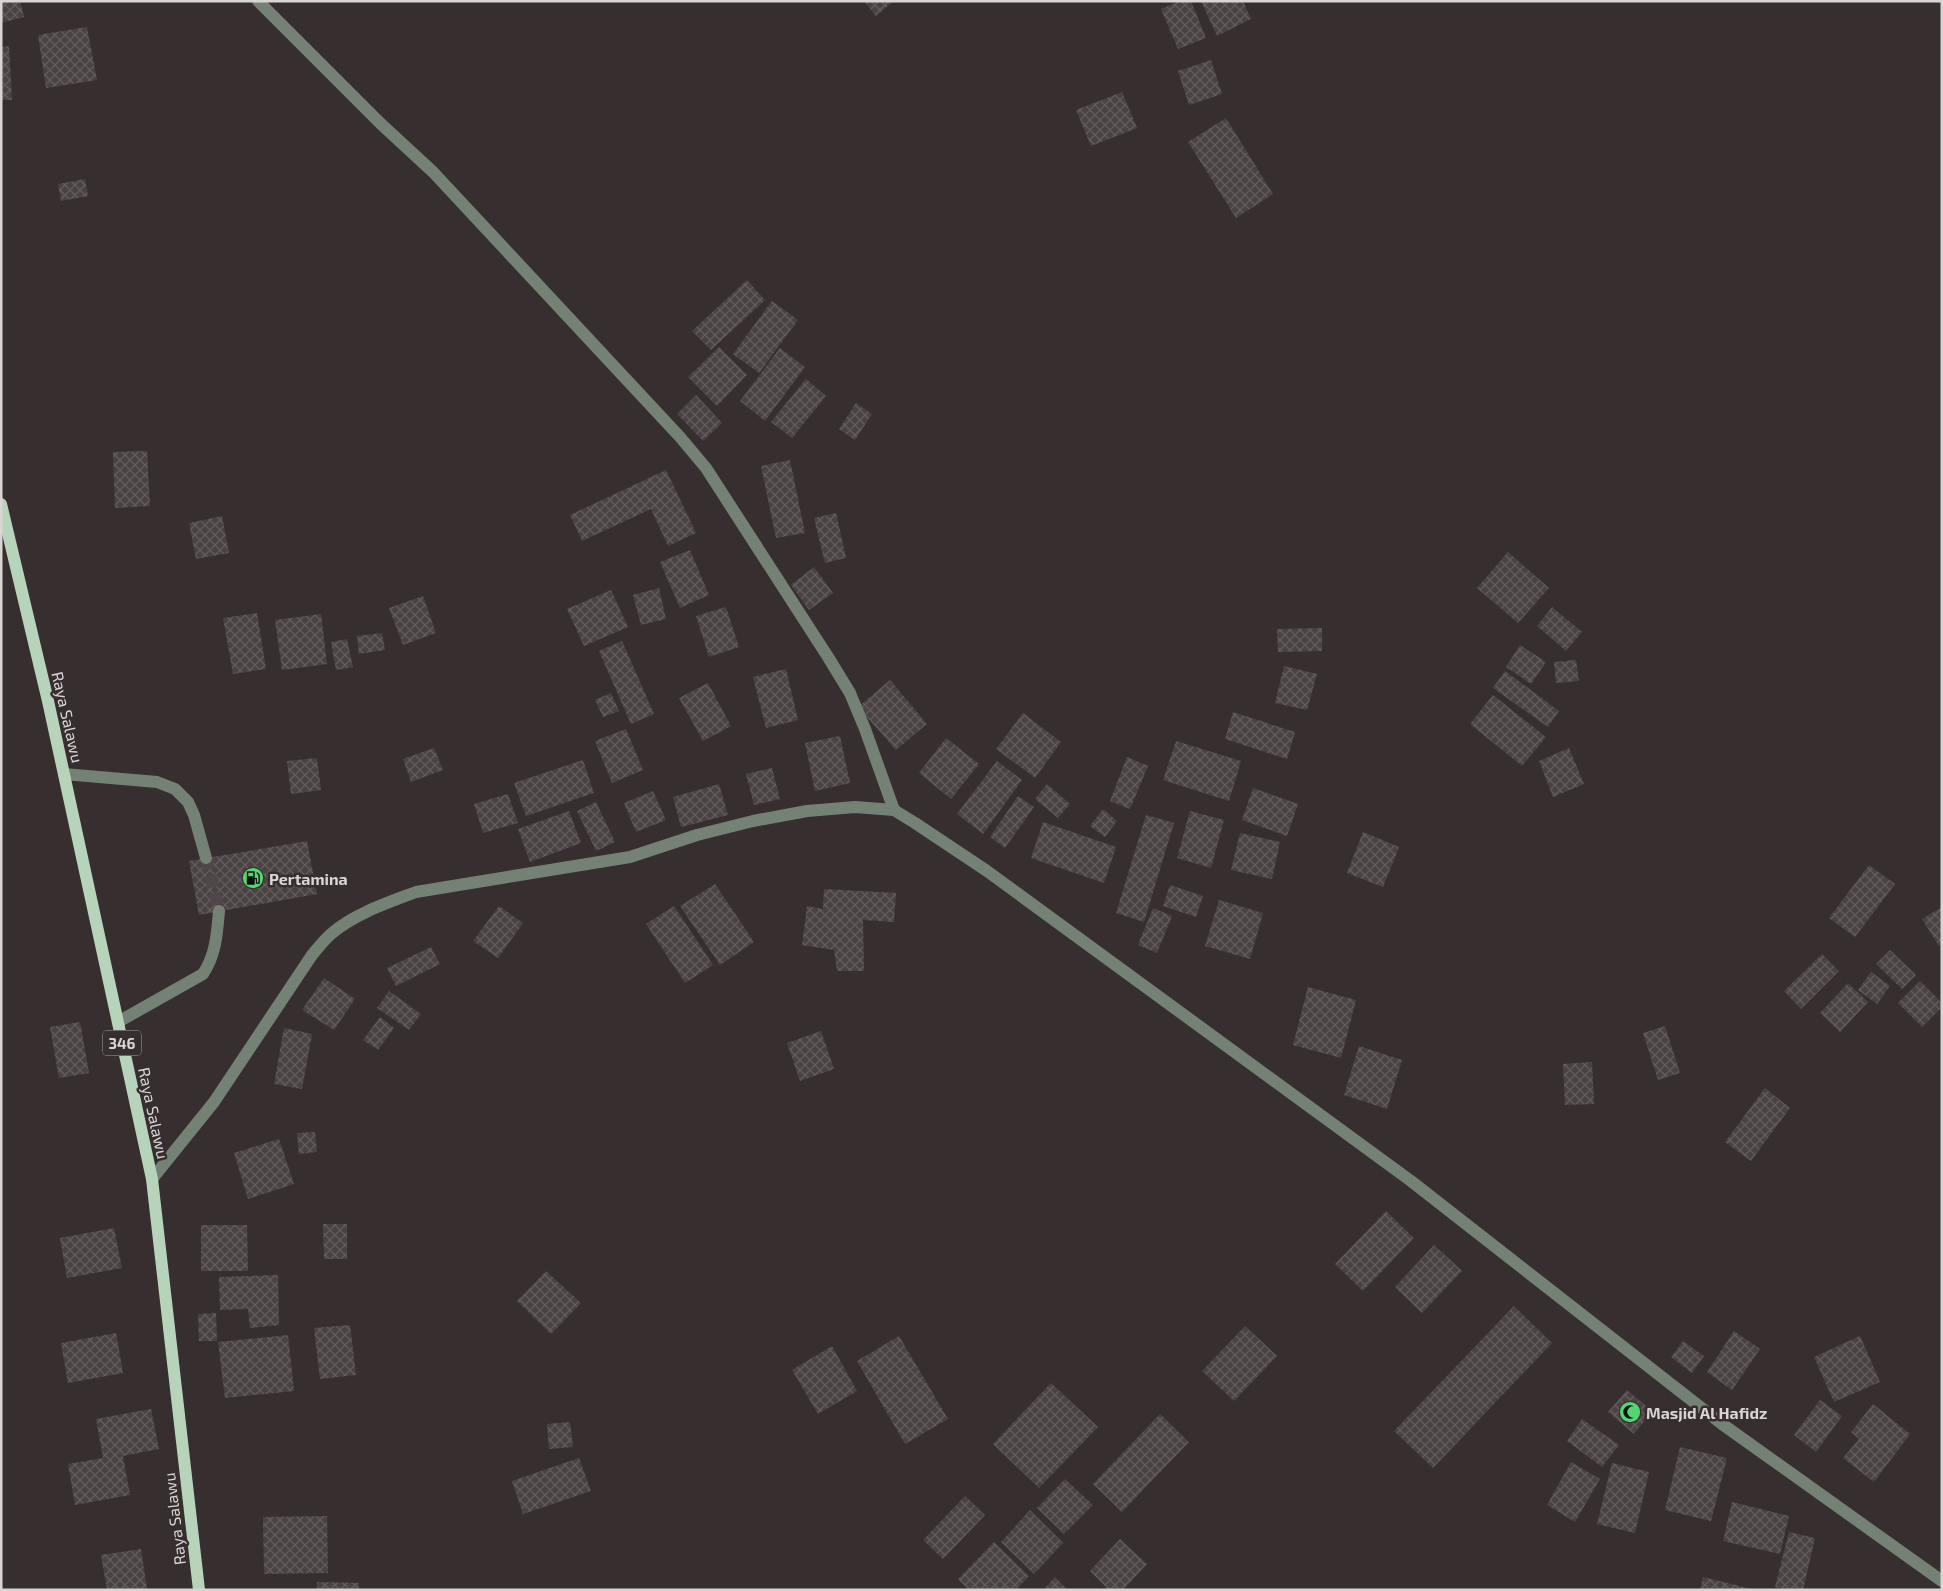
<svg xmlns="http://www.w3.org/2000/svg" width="1943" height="1591" font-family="'Exo 2',sans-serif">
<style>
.building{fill:url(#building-cross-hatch)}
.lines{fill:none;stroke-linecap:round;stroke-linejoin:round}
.minor-tunnel{stroke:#4f4748;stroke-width:12;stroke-dasharray:12 6;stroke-linecap:butt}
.minor{stroke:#748275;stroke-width:12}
.major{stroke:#b7d4ba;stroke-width:12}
.labels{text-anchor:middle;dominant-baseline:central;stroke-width:5;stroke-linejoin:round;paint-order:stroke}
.shield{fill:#362e2f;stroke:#a9a3a3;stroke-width:1}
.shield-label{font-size:15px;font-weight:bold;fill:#dad5d5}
.street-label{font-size:16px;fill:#dad5d5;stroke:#362e2f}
.poi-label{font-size:16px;font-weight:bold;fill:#dad5d5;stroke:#362e2f;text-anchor:start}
</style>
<defs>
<pattern id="building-cross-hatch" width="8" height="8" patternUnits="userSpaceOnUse" patternTransform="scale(1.25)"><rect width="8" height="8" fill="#4b4343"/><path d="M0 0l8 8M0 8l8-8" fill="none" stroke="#645d5d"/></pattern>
</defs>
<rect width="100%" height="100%" fill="#362e2f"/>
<!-- building -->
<g class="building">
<polygon points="1,1 20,1 24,17 1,23"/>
<polygon points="864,1 894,1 876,16"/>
<polygon points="1179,1 1191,1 1206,38 1178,49 1161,9"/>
<polygon points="1201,1 1243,1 1251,19 1217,36"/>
<polygon points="87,27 97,80 46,88 38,35"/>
<polygon points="9,46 12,100 1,100 1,47"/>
<polygon points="1211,60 1222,94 1189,105 1178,71"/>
<polygon points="1122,92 1137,128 1091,146 1076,110"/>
<polygon points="1226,118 1273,194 1236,218 1188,142"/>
<polygon points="85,179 88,196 61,201 58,184"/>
<polygon points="747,280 765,300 711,350 692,331"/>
<polygon points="772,301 798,320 759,373 733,354"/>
<polygon points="719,347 747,375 717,406 688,377"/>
<polygon points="780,348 805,367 765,421 740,401"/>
<polygon points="806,379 826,396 792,438 771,422"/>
<polygon points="696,395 722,423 703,441 677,414"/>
<polygon points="856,403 872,414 855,440 839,429"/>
<polygon points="147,451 150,506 115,508 113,452"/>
<polygon points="790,460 805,533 776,538 761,466"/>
<polygon points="666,470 696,533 668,546 651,509 582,541 570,515"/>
<polygon points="836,513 846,558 825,563 814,518"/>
<polygon points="222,516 229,553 196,559 189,523"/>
<polygon points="690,550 709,595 680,608 660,562"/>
<polygon points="1508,552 1549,588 1518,623 1477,588"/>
<polygon points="814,567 833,593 809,610 791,585"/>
<polygon points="659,588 666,619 641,625 633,595"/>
<polygon points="611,590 628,627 584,646 567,609"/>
<polygon points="423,596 436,633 403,645 389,608"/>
<polygon points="726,607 739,647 709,657 696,616"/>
<polygon points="1552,607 1582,632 1566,651 1537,626"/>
<polygon points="257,613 266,669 233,674 223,618"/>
<polygon points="321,614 327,664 282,670 275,620"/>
<polygon points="1322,628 1322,651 1278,652 1277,629"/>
<polygon points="382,633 385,650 359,654 357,636"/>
<polygon points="347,639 353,667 336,670 331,642"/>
<polygon points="622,641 654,714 631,724 599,651"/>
<polygon points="1520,645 1546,662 1531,684 1506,667"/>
<polygon points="1576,660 1579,681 1556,683 1554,662"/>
<polygon points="1284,666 1317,674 1307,710 1275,703"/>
<polygon points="786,669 798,720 766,728 753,677"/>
<polygon points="1505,671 1559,711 1548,727 1493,688"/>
<polygon points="890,680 927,724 896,750 858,707"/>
<polygon points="708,683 731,726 703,741 679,698"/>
<polygon points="611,693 619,711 603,717 595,700"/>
<polygon points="1493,695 1546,737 1522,766 1470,724"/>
<polygon points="1233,712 1295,732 1287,759 1225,739"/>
<polygon points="1023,713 1061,742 1035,778 996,749"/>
<polygon points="626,729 643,770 612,783 595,741"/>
<polygon points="840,736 850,783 815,791 805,743"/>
<polygon points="946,738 979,764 951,799 919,773"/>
<polygon points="1176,741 1241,761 1229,801 1163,780"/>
<polygon points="434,748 443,770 411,782 403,759"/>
<polygon points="1569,748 1584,784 1553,797 1539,761"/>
<polygon points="1127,757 1148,766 1130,809 1110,801"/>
<polygon points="317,758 321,790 291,794 287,761"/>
<polygon points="583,760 594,793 526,816 514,783"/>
<polygon points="997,761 1022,780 983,834 957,814"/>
<polygon points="772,768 780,799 754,805 746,774"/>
<polygon points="719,784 728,815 681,827 673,797"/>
<polygon points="1047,784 1070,804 1058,818 1035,799"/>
<polygon points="1253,788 1298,804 1287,836 1242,820"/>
<polygon points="653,791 666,820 636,832 624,803"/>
<polygon points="508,794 518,823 483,833 474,804"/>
<polygon points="1018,796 1034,807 1005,848 990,837"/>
<polygon points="596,802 615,842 596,851 577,811"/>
<polygon points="1103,809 1117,821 1105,837 1090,826"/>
<polygon points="569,811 581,843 530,862 518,829"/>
<polygon points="1190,811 1224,820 1211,868 1177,858"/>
<polygon points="1146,815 1174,823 1144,922 1116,913"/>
<polygon points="1043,822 1116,847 1104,883 1031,858"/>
<polygon points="1363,832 1399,847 1383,887 1347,873"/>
<polygon points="1240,833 1280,842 1272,879 1231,870"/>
<polygon points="307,841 317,894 199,915 189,861"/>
<polygon points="1869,865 1895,884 1855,937 1829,918"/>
<polygon points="715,884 754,942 720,965 680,906"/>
<polygon points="1170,885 1203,896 1196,917 1163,906"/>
<polygon points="824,889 896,893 894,922 863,920 864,971 837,971 834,950 802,945 807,906 823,909"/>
<polygon points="1219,900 1263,913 1250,959 1205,946"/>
<polygon points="499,906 523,923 498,958 473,941"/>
<polygon points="674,906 713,965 685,983 646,924"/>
<polygon points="1942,907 1942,944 1939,946 1922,919"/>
<polygon points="1153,908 1172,916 1157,953 1138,945"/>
<polygon points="431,947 440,964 396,986 387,968"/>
<polygon points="1890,950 1916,975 1902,989 1876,964"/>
<polygon points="1822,954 1839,971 1801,1009 1784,991"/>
<polygon points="1871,972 1890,986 1877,1004 1858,990"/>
<polygon points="324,978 355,999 334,1030 302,1010"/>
<polygon points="1920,981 1942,1003 1942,1007 1922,1027 1898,1003"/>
<polygon points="1848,983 1868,1002 1840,1032 1820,1013"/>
<polygon points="1308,987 1356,1000 1341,1058 1293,1045"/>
<polygon points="389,991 421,1014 409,1030 377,1008"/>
<polygon points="380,1017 394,1028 378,1050 363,1040"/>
<polygon points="80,1022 89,1073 59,1078 50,1027"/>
<polygon points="1665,1026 1680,1073 1658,1080 1643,1033"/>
<polygon points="284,1028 312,1034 302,1089 274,1084"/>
<polygon points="821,1031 834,1069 800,1081 787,1043"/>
<polygon points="1359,1046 1402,1060 1387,1109 1344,1095"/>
<polygon points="1592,1062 1594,1104 1565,1105 1563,1064"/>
<polygon points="1765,1088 1790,1108 1751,1161 1725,1142"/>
<polygon points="315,1132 317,1152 299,1154 297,1133"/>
<polygon points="279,1139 294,1184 248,1199 234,1153"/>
<polygon points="1386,1211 1414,1238 1363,1291 1335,1264"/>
<polygon points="323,1224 347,1224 347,1259 324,1259"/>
<polygon points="201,1225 247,1225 248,1271 201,1271"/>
<polygon points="114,1228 122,1268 67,1278 60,1238"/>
<polygon points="1434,1245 1462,1271 1422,1313 1395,1287"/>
<polygon points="546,1271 581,1303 551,1334 517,1301"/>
<polygon points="278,1275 279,1325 250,1328 248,1309 220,1310 219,1277"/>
<polygon points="1514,1306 1552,1343 1433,1468 1394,1431"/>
<polygon points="216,1313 217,1341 199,1341 198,1314"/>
<polygon points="350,1325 356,1375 320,1379 314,1328"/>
<polygon points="1245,1326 1277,1356 1234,1401 1202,1371"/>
<polygon points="1734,1331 1760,1349 1732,1390 1707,1372"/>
<polygon points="116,1333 123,1373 68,1383 61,1343"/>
<polygon points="288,1335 294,1391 225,1398 218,1342"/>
<polygon points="899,1336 948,1419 905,1444 857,1361"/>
<polygon points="1860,1336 1880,1382 1834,1402 1814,1357"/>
<polygon points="1683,1341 1704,1356 1692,1373 1671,1357"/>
<polygon points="832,1346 857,1391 818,1414 792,1370"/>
<polygon points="1051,1383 1098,1427 1039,1488 993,1444"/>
<polygon points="1627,1390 1652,1411 1634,1434 1608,1412"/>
<polygon points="1820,1400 1842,1416 1816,1452 1794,1435"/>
<polygon points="1873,1404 1910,1434 1874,1482 1843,1458 1859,1439 1851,1432"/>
<polygon points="151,1409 159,1449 123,1456 130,1495 75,1505 68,1464 103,1458 96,1419"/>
<polygon points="1160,1414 1189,1442 1122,1512 1093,1484"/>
<polygon points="1582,1419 1619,1445 1602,1467 1567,1441"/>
<polygon points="570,1422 573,1447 549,1449 547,1424"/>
<polygon points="1680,1447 1727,1458 1711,1521 1665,1510"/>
<polygon points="579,1458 591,1491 523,1514 512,1481"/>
<polygon points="1571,1462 1600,1479 1575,1522 1547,1505"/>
<polygon points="1612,1463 1649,1472 1635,1533 1597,1524"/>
<polygon points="1065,1479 1093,1505 1064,1534 1037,1508"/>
<polygon points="965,1496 985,1515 943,1559 923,1540"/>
<polygon points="1732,1502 1789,1516 1780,1554 1723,1541"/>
<polygon points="1030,1510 1063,1543 1034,1574 1001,1542"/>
<polygon points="327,1516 328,1573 264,1574 263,1517"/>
<polygon points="1789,1532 1815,1538 1803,1590 1788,1590 1775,1587"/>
<polygon points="1120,1539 1147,1564 1123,1590 1109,1590 1090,1571"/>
<polygon points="994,1542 1029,1576 1016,1590 969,1590 958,1579"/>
<polygon points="141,1549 147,1589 107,1590 101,1555"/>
<polygon points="1055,1577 1068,1590 1043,1590"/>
<polygon points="1703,1577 1752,1589 1752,1590 1700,1590"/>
<polygon points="317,1582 359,1583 359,1590 317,1590"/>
</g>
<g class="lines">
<!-- minor-tunnel -->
<polyline class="minor-tunnel" points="206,858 219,911"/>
<!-- minor -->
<g class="minor">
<polyline points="258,1 380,123 433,172 680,437 706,468 828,657 850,693 865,729 894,810"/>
<polyline points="64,774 157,782 175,789 188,802 194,815 206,858"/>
<path d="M118,1022L203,974C216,954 217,934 219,911"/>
<path d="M152,1179L214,1102L312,955C318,948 324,940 331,934C354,914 387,903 416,892L630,857L697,835L753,821L807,811L855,807L894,810L915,823L987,871L1411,1181L1722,1424L1942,1581"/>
</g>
<!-- major -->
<polyline class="major" points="1,504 48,701 152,1179 199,1590"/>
</g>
<!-- icons -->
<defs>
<g id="fuel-disc" transform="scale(1.125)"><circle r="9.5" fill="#55d671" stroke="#362e2f"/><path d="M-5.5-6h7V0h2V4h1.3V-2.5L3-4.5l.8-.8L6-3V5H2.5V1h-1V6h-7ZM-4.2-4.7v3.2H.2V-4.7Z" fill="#111"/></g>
<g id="mosque-disc" transform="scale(1.125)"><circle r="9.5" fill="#55d671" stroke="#362e2f"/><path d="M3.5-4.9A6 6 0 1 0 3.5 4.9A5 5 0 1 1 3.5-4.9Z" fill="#111"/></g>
</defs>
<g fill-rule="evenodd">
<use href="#fuel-disc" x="253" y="878"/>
<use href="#mosque-disc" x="1630" y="1412"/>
</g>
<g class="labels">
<!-- shield labels -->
<rect class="shield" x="103" y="1030.5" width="38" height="25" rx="4"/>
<g class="shield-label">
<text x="122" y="1043">346</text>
</g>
<!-- street labels -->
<g class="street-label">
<text transform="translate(68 717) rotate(77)">Raya Salawu</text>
<text transform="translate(154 1113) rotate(78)">Raya Salawu</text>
<text transform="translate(174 1519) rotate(-97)">Raya Salawu</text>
</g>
<!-- poi labels -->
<g class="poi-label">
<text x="269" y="878">Pertamina</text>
<text x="1646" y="1412">Masjid Al Hafidz</text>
</g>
</g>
<!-- border -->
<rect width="1943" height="1591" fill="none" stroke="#dad5d5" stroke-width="5"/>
</svg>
